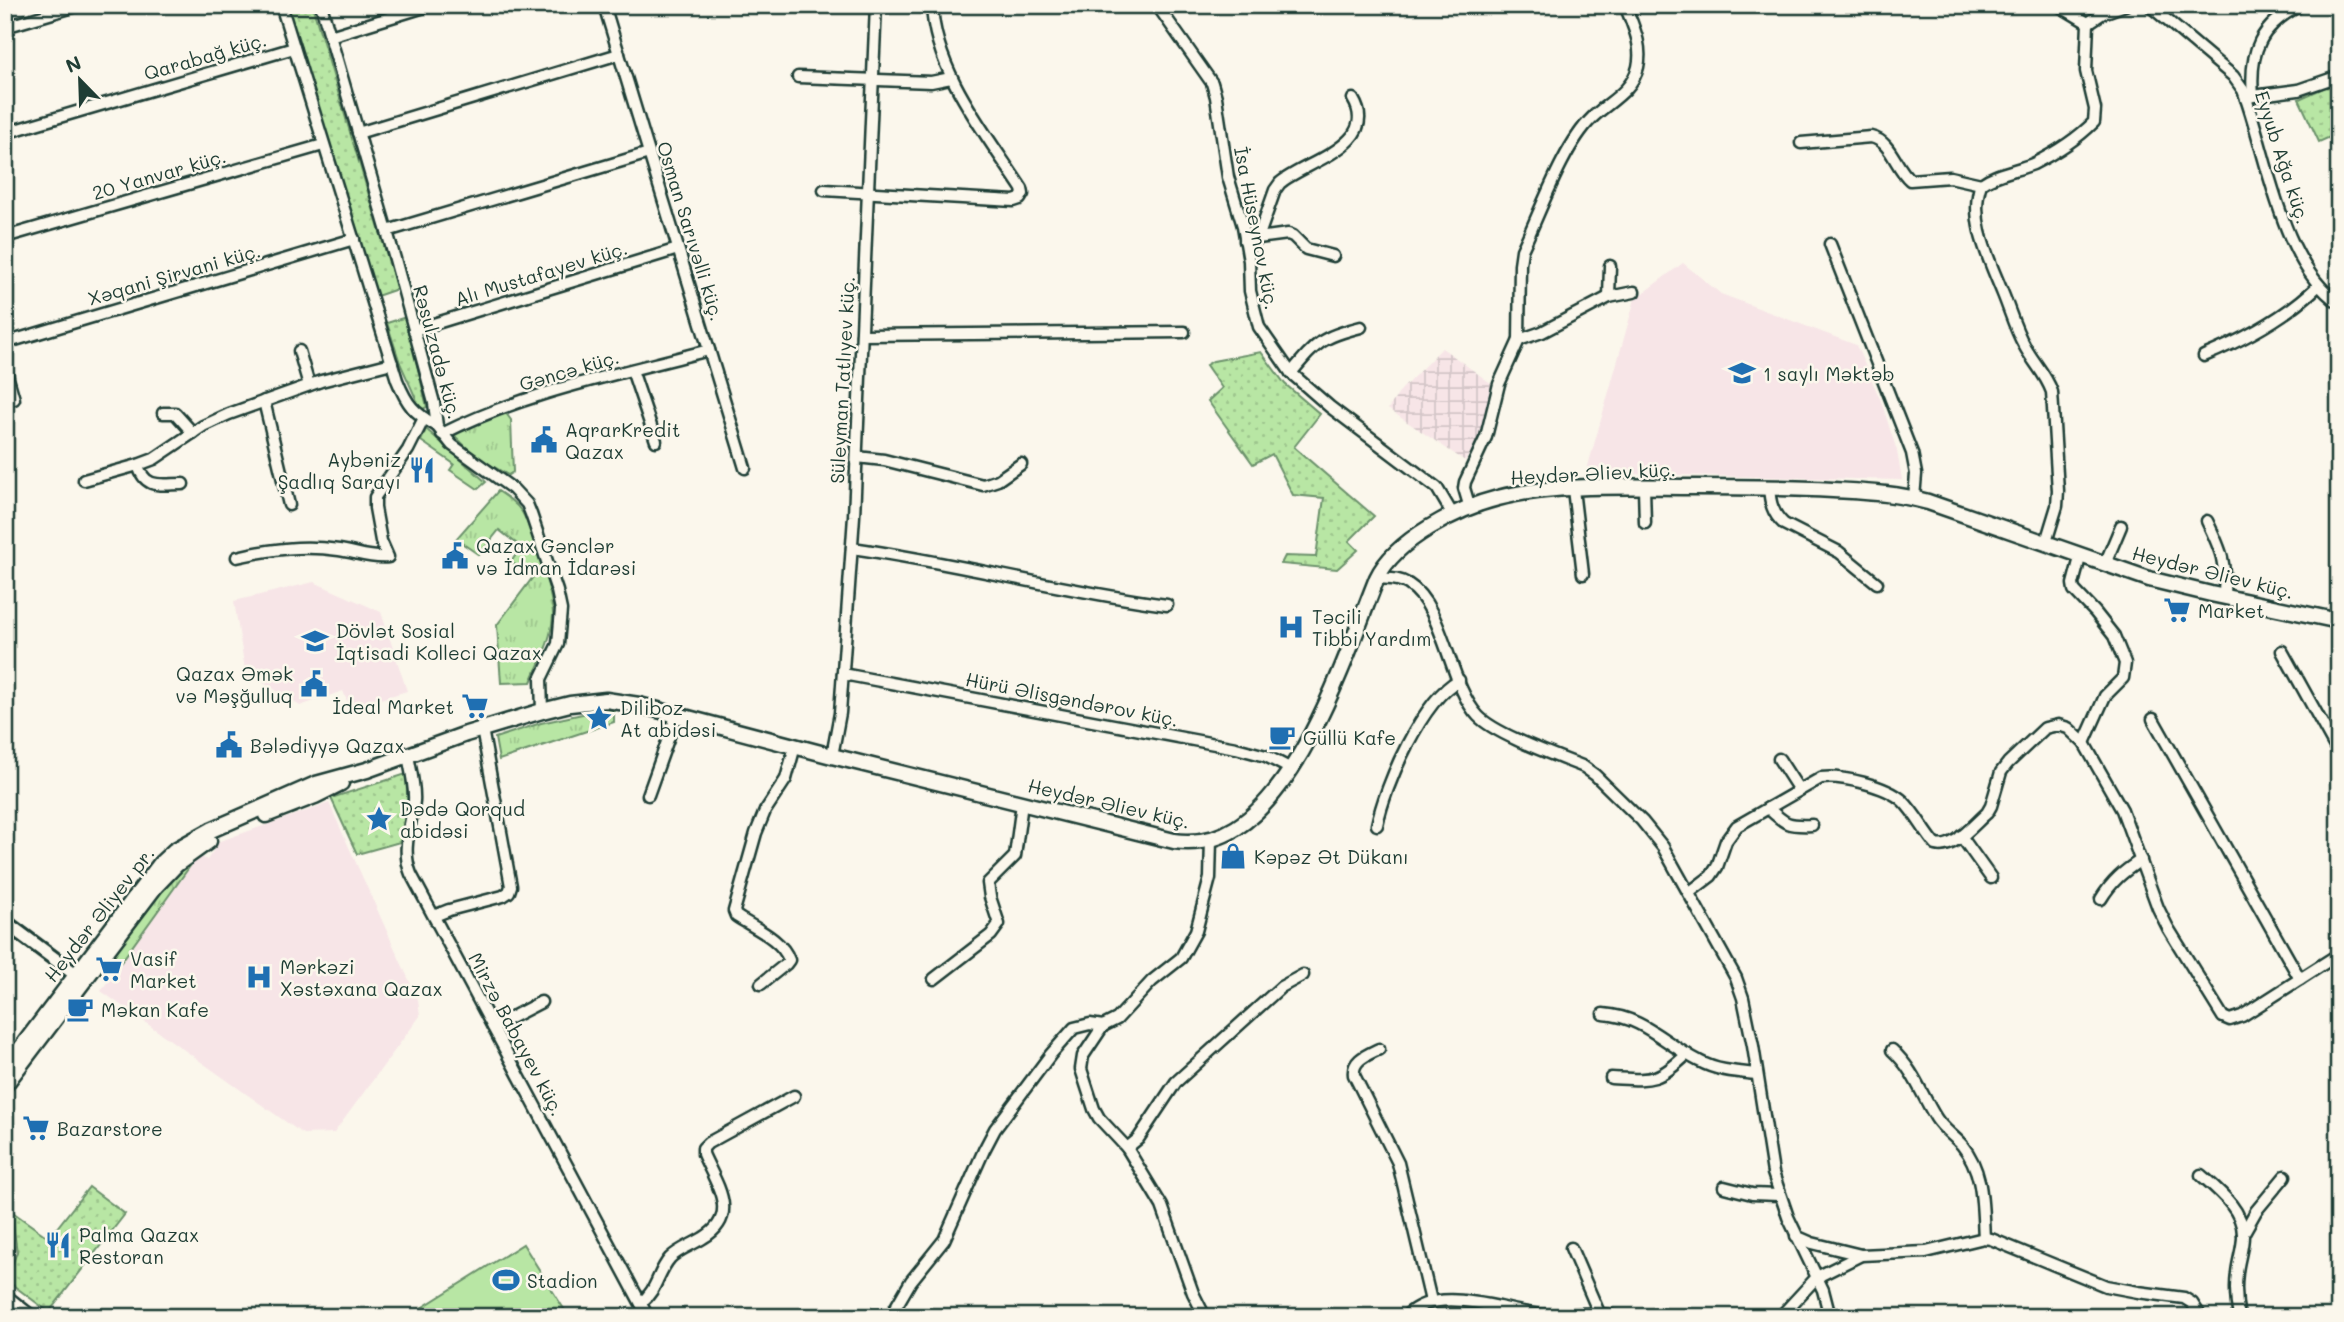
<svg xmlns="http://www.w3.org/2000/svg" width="2344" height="1322" font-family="Mali,sans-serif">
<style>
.built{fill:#f7e5e7}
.industrial{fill:url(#industrial-grid)}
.grass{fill:url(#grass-tufts);stroke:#6c926c;stroke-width:2}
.park{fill:url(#park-dots);stroke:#6c926c;stroke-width:2}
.garden{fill:#b8e6a4;stroke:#6c926c;stroke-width:2}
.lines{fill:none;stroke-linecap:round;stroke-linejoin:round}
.minor-casing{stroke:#1f3d34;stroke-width:15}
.tertiary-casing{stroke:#1f3d34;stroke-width:18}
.secondary-casing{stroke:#1f3d34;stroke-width:19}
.minor{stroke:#fbf7ec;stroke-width:10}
.tertiary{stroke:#fbf7ec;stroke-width:12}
.secondary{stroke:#fbf7ec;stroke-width:14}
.labels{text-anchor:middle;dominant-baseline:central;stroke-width:5;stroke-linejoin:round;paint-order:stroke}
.street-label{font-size:19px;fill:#1f3d34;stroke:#fbf7ec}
.poi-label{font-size:19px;fill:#1f3d34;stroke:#fbf7ec;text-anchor:start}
</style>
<defs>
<pattern id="industrial-grid" width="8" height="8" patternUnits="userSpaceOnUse" patternTransform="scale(1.75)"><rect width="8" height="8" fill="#f7e5e7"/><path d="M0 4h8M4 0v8" fill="none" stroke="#d3c5c7"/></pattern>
<pattern id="grass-tufts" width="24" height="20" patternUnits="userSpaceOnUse" patternTransform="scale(1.75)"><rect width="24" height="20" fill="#b8e6a4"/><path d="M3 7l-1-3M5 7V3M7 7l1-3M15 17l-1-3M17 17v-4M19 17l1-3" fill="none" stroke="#9ec68e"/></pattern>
<pattern id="park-dots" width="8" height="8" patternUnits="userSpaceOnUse" patternTransform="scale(1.75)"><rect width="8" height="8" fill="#b8e6a4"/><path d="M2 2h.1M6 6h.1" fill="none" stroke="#9ec68e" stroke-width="1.8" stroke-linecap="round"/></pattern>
</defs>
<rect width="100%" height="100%" fill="#fbf7ec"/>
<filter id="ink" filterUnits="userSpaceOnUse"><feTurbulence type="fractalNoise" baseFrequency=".0143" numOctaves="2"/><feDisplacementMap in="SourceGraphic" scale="14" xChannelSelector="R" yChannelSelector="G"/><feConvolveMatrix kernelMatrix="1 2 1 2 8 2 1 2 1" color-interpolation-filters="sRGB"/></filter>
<g filter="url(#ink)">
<!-- built -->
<g class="built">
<polygon points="1683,263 1721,294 1856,345 1881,401 1897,451 1902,480 1586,473 1635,299"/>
<polygon points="314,582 381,612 407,691 350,708 343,691 300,706 245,670 234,601"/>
<polygon points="329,803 418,1000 420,1016 334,1133 303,1134 101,991 198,855 207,860 220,841"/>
</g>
<!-- industrial -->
<polygon class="industrial" points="1442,348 1492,384 1480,438 1465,461 1388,409 1401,390"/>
<!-- grass -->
<g class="grass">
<polygon points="505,412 511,420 513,472 508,475 474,455 454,435 477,422"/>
<polygon points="426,429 486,482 478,489 450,470 454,464 421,441"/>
<path d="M498,491C507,497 516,503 522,512C533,531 553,595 553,615C552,639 540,661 531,682L501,683L497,625L533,577L511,562L521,547L499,530L479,555L456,539Z"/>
<polygon points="596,711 614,711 614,722 499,760 495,738 541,723"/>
<polygon points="198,855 121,962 106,950 169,870"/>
</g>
<!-- park -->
<g class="park">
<polygon points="287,5 312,5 397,289 377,296"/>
<polygon points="2339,81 2339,133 2319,142 2299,99"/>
<polygon points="406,317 427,407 421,410 400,363 387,323"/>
<polygon points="1261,352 1285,384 1320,414 1294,447 1374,516 1349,541 1358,550 1337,569 1281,564 1285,556 1316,557 1324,498 1293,495 1272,454 1253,464 1208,401 1222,388 1206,365 1213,361"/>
<polygon points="406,774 408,810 400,842 357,854 331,798"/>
<polygon points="89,1187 125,1214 49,1312 6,1280 17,1252 11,1211 49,1238"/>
<polygon points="5,1207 8,1209 14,1250 5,1275"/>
</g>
<!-- garden -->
<polygon class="garden" points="523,1244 569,1317 407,1317"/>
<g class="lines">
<!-- minor casing -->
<g class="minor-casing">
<g id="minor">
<path d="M281,5L397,380C407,405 414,413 437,426"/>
<polyline points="321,5 395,259 434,403 437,426 452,445 513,489 527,504 531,514 557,591 561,610 558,644 541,679 542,711"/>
<polyline points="604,5 745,468"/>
<polyline points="1157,5 1212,83 1216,97 1228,177 1243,226 1249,261 1250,291 1259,327 1291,373 1330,407 1437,488 1453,515"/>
<path d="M2149,5L2233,76L2243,90C2267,153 2280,263 2339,303"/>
<polyline points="2088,23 2103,13 2125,5"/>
<polyline points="5,27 80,5"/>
<polyline points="330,36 431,5"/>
<polyline points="798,77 931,82 951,78"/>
<polyline points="2253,96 2298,90 2339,76"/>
<path d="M2246,99L2253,96C2249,51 2260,25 2301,5"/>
<polyline points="5,133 294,48"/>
<polyline points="358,133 619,54"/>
<path d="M1801,143L1871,137C1891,141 1895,167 1910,180L1950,177L1981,184"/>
<path d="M824,190L1014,201L1020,199L1023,194L1022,189C987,135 934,71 932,5"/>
<polyline points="387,231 649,153"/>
<polyline points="5,237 323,145"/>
<polyline points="1258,238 1288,234 1293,236 1306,249 1333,256"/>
<path d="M1245,241L1258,238L1275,190L1280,183C1304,162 1381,145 1353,99"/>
<polyline points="1830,244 1912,453 1916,474 1914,498"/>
<polyline points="1609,297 1610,266"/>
<polyline points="414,330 678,249"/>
<polyline points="862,335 1184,332"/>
<polyline points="1519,340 1542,332 1609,297 1634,292"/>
<polyline points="5,343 354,239"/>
<polyline points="299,351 309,385"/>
<path d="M2204,356C2245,339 2286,317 2318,286"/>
<polyline points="5,368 14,399"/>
<polyline points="632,370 656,441"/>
<path d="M1291,373C1317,342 1321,337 1361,327"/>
<polyline points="264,401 289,505"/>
<polyline points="163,413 175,413 193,433"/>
<path d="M442,434C525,392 619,374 709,350"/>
<polyline points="857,457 884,460 983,485 998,480 1021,464"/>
<path d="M138,465C145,490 161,484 183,484"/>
<polyline points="84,480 138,465 154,459 203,426 229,414 321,381 392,363"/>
<polyline points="1644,487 1645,523"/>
<path d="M1769,487C1770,502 1772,513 1784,524L1839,552L1877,583"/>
<polyline points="1573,489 1583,574"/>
<path d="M1470,508L1464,488L1465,482L1486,437L1499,384L1519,340L1520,264L1522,250C1540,213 1563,146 1592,118C1608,102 1632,92 1638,67C1643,45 1633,26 1625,5"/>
<path d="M2207,521C2222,552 2226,562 2224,597"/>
<path d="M2046,542L2057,506L2058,491L2052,392C2046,374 2032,361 2024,345C2015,329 2010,311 2003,294C1990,261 1968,220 1981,184C1996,173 2015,171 2033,164C2053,154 2078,138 2094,122L2095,109L2086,71L2088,23L2058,5"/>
<path d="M852,548C958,563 1061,591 1167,605"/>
<polyline points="2081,554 2073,584 2074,590 2095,612 2114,636 2125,663 2123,678 2105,696 2084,743"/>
<path d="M237,557C272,549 303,545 339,550C355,552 371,559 388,557L381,541L375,508V497L408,450L424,418"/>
<polyline points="2105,564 2121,526"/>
<path d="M1377,578C1388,579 1399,578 1408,584C1444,606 1449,685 1478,716C1496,735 1557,756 1584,767L1595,775L1642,821L1663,847L1736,978L1743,998L1753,1046L1773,1173L1788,1217L1823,1290L1830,1317"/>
<polyline points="2282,651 2339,754"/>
<polyline points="843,674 1236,748 1266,756 1291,769"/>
<polyline points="2153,719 2300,979"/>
<path d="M408,756C411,771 415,786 414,801C411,827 401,849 411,874L648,1317"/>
<polyline points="832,756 840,713 854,516 876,5"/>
<polyline points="1779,759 1799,790"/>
<polyline points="648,795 677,714"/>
<path d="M1768,808C1786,825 1788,826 1812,825"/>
<path d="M1377,825C1385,785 1422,700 1459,680"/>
<polyline points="1961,836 1991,878"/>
<path d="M1690,892L1711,876L1717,867L1726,841L1737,826L1821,778C1841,775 1887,786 1903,801C1916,814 1924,831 1936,845C1954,850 1974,824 1987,813L1991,806L2001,772L2008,763L2045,728L2058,725L2068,728L2084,743L2122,810L2158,908L2168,928L2223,1017L2230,1020L2242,1016L2339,954"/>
<path d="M2101,899C2112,881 2124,871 2141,860"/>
<polyline points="434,916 449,910 503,896 509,892 511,886 482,729"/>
<polyline points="934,979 991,935 999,924 990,897 988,883 1015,856 1022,803"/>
<path d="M761,984L786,964L789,960C782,939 754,928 736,916L734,911L756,833L765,811L786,779L795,746"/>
<path d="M1603,1014C1645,1017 1664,1044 1699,1061C1717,1071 1737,1072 1757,1074"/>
<polyline points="1103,1026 1083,1056 1081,1069 1094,1109 1099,1118 1127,1148 1162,1206 1193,1293 1205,1317"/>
<polyline points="493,1027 541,1002"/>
<path d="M1379,1049C1367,1055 1352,1060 1354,1075L1398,1163L1431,1301"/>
<path d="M1892,1050C1914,1070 1921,1094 1936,1118C1942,1128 1954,1136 1962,1145C1984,1172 1982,1204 1984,1238"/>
<path d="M1611,1078C1651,1080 1657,1083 1687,1054"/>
<polyline points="1127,1148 1138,1139 1176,1082 1281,987 1303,975"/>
<path d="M2201,1175C2218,1190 2244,1210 2243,1236C2243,1248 2238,1261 2237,1273C2235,1288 2236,1302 2239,1317"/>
<polyline points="1724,1187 1752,1194 1779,1195"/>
<polyline points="2243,1234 2256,1211 2285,1176"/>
<polyline points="1796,1236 1812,1243 1861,1255"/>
<polyline points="1571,1248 1599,1313"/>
<polyline points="5,1295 33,1317"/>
<path d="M641,1303C658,1289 657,1273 670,1258C679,1249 692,1245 703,1238C741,1216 716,1184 703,1154V1148L708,1143L794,1096"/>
<polyline points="890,1317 911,1281 944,1240 984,1150 995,1129 1051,1054 1074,1028 1090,1024 1103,1026 1117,1019 1152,981 1181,958 1196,931 1210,878 1211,839"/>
<path d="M1405,1317C1437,1283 1501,1311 1541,1315C1566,1317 1592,1310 1616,1317"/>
<polyline points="1780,1317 1817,1277 1861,1255 1926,1252 1984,1238 1991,1239 2106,1286 2138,1292 2184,1298 2192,1303 2201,1317"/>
</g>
</g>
<!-- tertiary casing -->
<g class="tertiary-casing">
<polyline id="tertiary" points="5,922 83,980"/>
</g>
<!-- secondary casing -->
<g class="secondary-casing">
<g id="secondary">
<polyline points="266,815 315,796 341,783"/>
<path d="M5,1069L161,863L175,850L211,830L316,784L367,770L466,734L542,711L570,704L606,700L639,705L832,756L1174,841C1196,844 1217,840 1236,828C1305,784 1347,653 1377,578C1395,540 1458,508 1498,498C1555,483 1635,487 1695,487C1741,487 1787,487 1833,490C1865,492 1896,493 1928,502L2149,579L2211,594L2339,621"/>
<polyline points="5,1085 155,887 177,864 209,841"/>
</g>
</g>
<!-- minor -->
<use href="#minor" class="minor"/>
<!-- tertiary -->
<use href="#tertiary" class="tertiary"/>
<!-- secondary -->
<use href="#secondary" class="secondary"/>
</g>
</g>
<!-- icons -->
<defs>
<g id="school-bare" transform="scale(2.1)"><path d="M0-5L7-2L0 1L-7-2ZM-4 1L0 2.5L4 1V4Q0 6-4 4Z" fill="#1f6fb2" stroke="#fbf7ec" stroke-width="2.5" paint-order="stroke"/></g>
<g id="civic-bare" transform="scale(2.1)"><path d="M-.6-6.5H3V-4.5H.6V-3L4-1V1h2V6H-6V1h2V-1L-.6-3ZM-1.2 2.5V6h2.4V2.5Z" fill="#1f6fb2" stroke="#fbf7ec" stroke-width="2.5" paint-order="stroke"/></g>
<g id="restaurant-bare" transform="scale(2.1)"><path d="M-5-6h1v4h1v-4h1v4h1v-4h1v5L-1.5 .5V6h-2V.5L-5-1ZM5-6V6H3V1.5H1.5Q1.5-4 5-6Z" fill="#1f6fb2" stroke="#fbf7ec" stroke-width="2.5" paint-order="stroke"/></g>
<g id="supermarket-bare" transform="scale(2.1)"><path d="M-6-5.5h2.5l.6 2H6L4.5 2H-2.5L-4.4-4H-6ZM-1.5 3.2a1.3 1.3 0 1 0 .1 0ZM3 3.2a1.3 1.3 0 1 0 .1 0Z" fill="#1f6fb2" stroke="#fbf7ec" stroke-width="2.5" paint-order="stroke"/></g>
<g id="hospital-bare" transform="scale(2.1)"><path d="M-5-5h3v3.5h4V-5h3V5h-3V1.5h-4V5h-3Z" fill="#1f6fb2" stroke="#fbf7ec" stroke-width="2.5" paint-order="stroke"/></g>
<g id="university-bare" transform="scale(2.1)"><path d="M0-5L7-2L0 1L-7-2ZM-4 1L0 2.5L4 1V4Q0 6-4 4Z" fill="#1f6fb2" stroke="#fbf7ec" stroke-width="2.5" paint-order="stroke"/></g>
<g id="sight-bare" transform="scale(2.1)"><path d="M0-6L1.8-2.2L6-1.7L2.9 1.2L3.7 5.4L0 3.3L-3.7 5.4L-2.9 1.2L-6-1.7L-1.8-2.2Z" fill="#1f6fb2" stroke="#fbf7ec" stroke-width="2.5" paint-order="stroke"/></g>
<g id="cafe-bare" transform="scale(2.1)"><path d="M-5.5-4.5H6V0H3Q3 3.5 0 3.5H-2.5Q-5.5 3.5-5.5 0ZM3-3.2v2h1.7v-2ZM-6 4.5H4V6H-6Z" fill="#1f6fb2" stroke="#fbf7ec" stroke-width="2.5" paint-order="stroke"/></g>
<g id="shop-bare" transform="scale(2.1)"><path d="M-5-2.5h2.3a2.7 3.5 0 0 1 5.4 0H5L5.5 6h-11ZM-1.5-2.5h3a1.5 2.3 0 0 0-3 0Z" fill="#1f6fb2" stroke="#fbf7ec" stroke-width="2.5" paint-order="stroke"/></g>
<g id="stadium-bare" transform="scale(2.1)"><path d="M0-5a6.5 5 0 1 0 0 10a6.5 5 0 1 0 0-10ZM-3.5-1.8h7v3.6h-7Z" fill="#1f6fb2" stroke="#fbf7ec" stroke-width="2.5" paint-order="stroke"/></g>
</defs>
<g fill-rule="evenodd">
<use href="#school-bare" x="1742" y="373"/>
<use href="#civic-bare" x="544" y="440"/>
<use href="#restaurant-bare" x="422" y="470"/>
<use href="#civic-bare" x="455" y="556"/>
<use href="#supermarket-bare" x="2177" y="610"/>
<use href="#hospital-bare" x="1291" y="627"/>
<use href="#university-bare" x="315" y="641"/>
<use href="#civic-bare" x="314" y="684"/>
<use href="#supermarket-bare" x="475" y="706"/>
<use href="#sight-bare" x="599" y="718"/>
<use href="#cafe-bare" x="1282" y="737"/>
<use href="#civic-bare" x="229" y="745"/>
<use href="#sight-bare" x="379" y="819"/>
<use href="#shop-bare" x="1233" y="856"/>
<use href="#supermarket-bare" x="109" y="969"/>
<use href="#hospital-bare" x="259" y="977"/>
<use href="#cafe-bare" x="80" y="1009"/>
<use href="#supermarket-bare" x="36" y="1128"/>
<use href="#restaurant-bare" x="58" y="1245"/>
<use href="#stadium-bare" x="506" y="1280"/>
</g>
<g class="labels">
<!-- street labels -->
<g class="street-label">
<text transform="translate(205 56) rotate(-16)">Qarabağ küç.</text>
<text transform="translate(2283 157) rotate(72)">Eyyub Ağa küç.</text>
<text transform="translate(159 174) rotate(-16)">20 Yanvar küç.</text>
<text transform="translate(1257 228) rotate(79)">İsa Hüseynov küç.</text>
<text transform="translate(691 231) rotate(73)">Osman Sarıvəlli küç.</text>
<text transform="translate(541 273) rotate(-17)">Alı Mustafayev küç.</text>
<text transform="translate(174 274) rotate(-16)">Xəqani Şirvani küç.</text>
<text transform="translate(438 352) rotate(75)">Rəsulzadə küç.</text>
<text transform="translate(569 370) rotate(-16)">Gəncə küç.</text>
<text transform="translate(842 380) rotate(-87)">Süleyman Tatlıyev küç.</text>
<text transform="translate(1593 473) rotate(-3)">Heydər Əliev küç.</text>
<text transform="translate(2213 572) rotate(14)">Heydər Əliev küç.</text>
<text transform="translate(1072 699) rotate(11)">Hürü Əlisgəndərov küç.</text>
<text transform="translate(1109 803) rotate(13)">Heydər Əliev küç.</text>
<text transform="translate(99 914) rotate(-52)">Heydər Əliyev pr.</text>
<text transform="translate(517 1034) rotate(62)">Mirzə Babayev küç.</text>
</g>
<!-- poi labels -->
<g class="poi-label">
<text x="1763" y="373">1 saylı Məktəb</text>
<text x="565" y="429">AqrarKredit<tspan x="565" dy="22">Qazax</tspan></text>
<text x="401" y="459" text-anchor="end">Aybəniz<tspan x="401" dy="22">Şadlıq Sarayı</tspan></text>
<text x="476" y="545">Qazax Gənclər<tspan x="476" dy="22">və İdman İdarəsi</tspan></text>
<text x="2198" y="610">Market</text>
<text x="1312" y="616">Təcili<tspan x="1312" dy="22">Tibbi Yardım</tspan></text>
<text x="336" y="630">Dövlət Sosial<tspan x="336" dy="22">İqtisadi Kolleci Qazax</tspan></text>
<text x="293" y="673" text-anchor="end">Qazax Əmək<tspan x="293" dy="22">və Məşğulluq</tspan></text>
<text x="454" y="706" text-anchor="end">İdeal Market</text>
<text x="620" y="707">Diliboz<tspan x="620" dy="22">At abidəsi</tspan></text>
<text x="1303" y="737">Güllü Kafe</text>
<text x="250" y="745">Bələdiyyə Qazax</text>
<text x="400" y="808">Dədə Qorqud<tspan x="400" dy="22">abidəsi</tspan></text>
<text x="1254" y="856">Kəpəz Ət Dükanı</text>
<text x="130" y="958">Vasif<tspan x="130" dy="22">Market</tspan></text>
<text x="280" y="966">Mərkəzi<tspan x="280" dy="22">Xəstəxana Qazax</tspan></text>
<text x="101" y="1009">Məkan Kafe</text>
<text x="57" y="1128">Bazarstore</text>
<text x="79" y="1234">Palma Qazax<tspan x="79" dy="22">Restoran</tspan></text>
<text x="527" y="1280">Stadion</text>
</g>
</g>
<!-- margin -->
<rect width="2344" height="1322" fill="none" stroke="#fbf7ec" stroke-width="28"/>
<rect x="14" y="14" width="2316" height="1294" fill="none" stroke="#1f3d34" stroke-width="2.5" filter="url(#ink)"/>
<!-- north arrow -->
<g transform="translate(80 80) rotate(337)" stroke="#fbf7ec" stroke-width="5" paint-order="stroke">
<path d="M0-5L12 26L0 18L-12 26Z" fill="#1f3d34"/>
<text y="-10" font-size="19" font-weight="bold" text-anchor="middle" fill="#1f3d34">N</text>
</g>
</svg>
